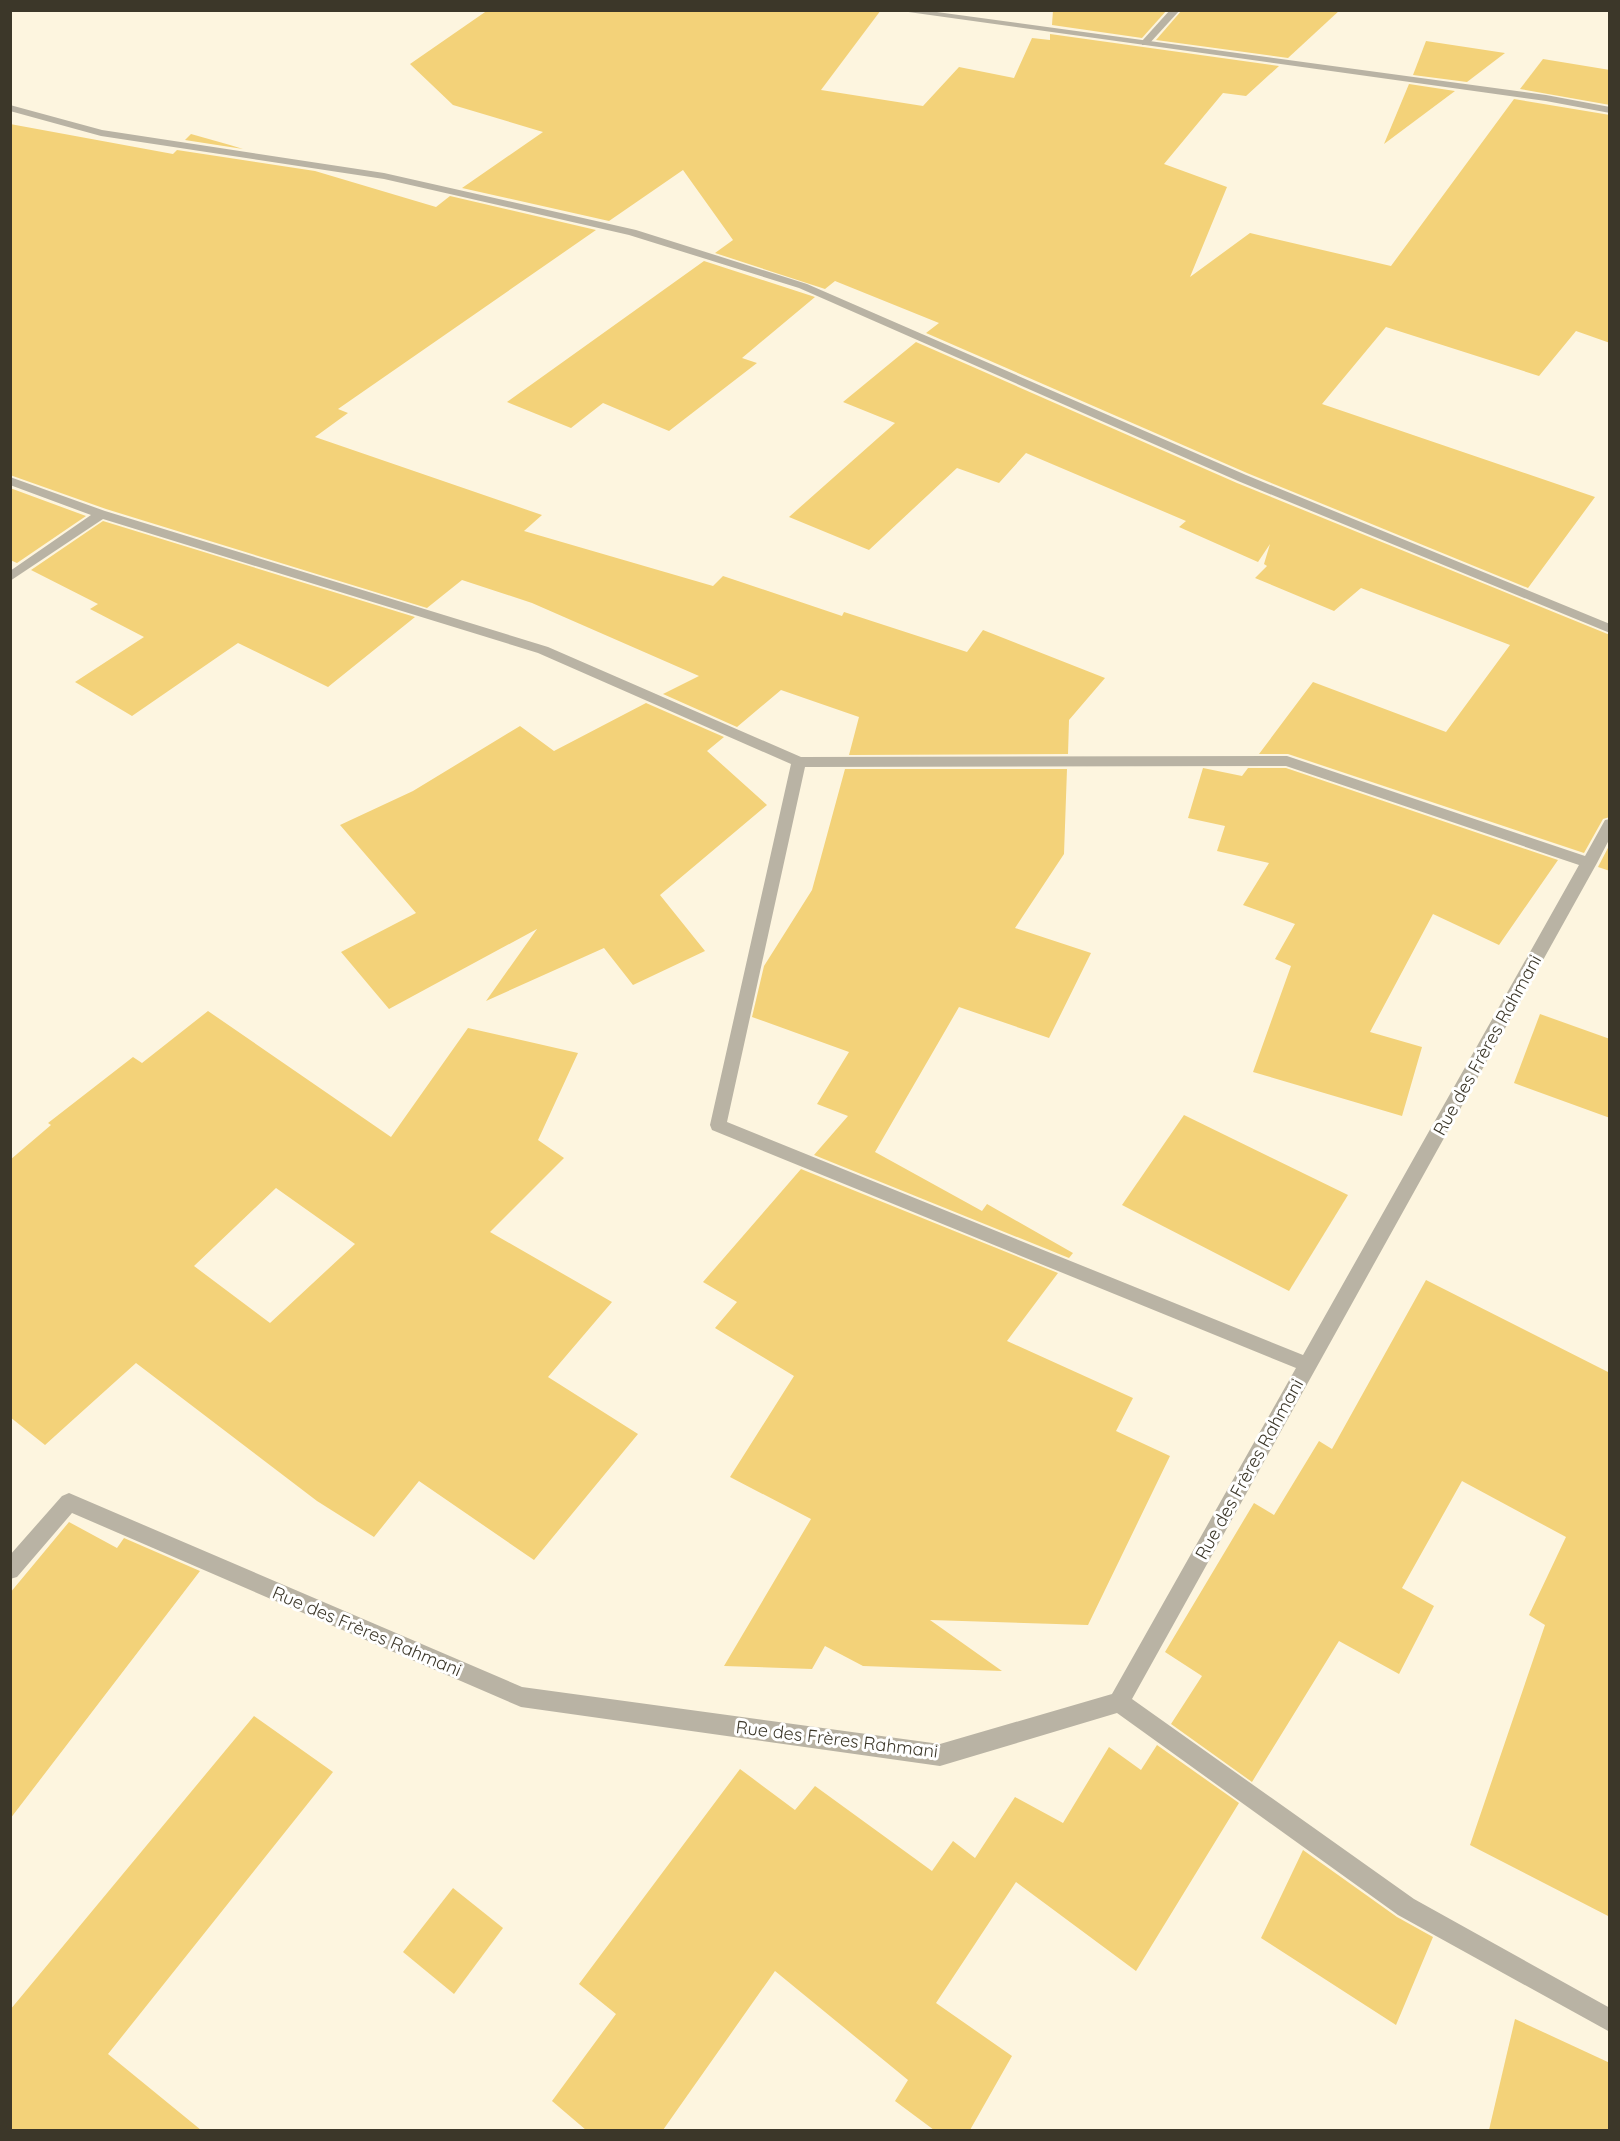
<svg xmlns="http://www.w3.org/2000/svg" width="1620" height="2141" font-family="Quicksand,sans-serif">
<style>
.building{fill:#f3d279;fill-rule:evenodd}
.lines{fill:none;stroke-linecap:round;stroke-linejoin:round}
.minor{fill:#b9b3a4;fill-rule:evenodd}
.tertiary{fill:#b9b3a4;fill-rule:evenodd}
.labels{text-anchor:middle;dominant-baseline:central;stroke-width:6;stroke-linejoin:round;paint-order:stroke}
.street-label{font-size:18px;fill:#3c3729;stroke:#fff}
</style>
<rect width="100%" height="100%" fill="#fdf5df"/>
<!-- building -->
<g class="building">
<polygon points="488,10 881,10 821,90 923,106 959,67 1014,78 1032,38 1050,40 1050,34 1279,66 1246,96 1223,93 1164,164 1227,187 1190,277 1250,233 1391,266 1514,99 1610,115 1610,343 1576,331 1539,376 1386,327 1322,404 1595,497 1528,588 1247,473 926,333 939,323 835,281 825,289 715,253 733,240 683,170 609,221 462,188 543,132 453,105 410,64"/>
<polygon points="1053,10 1167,10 1142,38 1052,25"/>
<polygon points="1182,10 1340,10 1288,58 1156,40"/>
<polygon points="1426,41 1505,53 1467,82 1413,75"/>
<polygon points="1543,59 1610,70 1610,105 1520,89"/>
<polygon points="1409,84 1455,91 1384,144"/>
<polygon points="10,124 173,154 177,150 315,171 436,207 450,196 596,230 338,409 348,413 315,437 542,515 524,531 713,586 723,576 842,616 844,612 967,652 983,630 1105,678 1069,720 1068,754 849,755 859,717 781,690 737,727 663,694 699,676 532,603 462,580 427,608 106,509 10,475"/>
<polygon points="191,134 230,145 243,149 185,140"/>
<polygon points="704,261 815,297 742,358 757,363 669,431 603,403 571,428 507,402"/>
<polygon points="916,342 1237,483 1610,635 1610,817 1603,819 1584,853 1288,754 1259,754 1313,682 1446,732 1510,645 1361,588 1334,611 1255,578 1267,566 1264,564 1270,544 1258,562 1179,527 1186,521 1026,453 999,483 957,468 869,550 789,517 895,423 843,402"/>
<polygon points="10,488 86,516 17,563 10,560"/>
<polygon points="103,521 415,617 328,687 238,643 132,716 75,682 144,637 90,609 98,604 31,570"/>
<polygon points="646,703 724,737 707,751 767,805 660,895 705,951 633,985 604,948 486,1001 537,929 389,1009 341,952 416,913 340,825 413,791 520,726 554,751"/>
<polygon points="1203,768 1242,776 1248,768 1286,768 1558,860 1499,945 1433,914 1370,1032 1422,1047 1402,1116 1253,1072 1291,966 1275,959 1295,924 1243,905 1269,863 1217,851 1225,826 1188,818"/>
<polygon points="845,769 1067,769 1064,854 1015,928 1091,953 1049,1038 959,1007 875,1152 982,1211 987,1204 1073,1253 1069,1258 814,1155 848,1116 817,1104 849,1052 752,1017 764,966 812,890"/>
<polygon points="1610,844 1610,871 1598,867"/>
<path d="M208,1011L391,1137L468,1028L578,1053L538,1140L564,1158L490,1232L612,1302L548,1377L638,1434L534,1560L419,1481L374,1537L317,1501L136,1363L45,1445L10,1417V1160L51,1125L48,1123L133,1057L142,1063ZM276,1188L355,1244L270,1323L194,1266Z"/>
<polygon points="1540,1014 1610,1039 1610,1118 1514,1083"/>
<polygon points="1184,1115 1348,1195 1289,1291 1122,1205"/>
<polygon points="801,1169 1058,1273 1007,1341 1133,1398 1116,1431 1170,1456 1088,1625 930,1620 1002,1671 863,1666 825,1646 812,1669 724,1666 811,1519 730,1477 794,1376 715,1328 737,1302 703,1282"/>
<polygon points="1426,1280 1610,1373 1610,1917 1470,1845 1545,1625 1529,1615 1566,1537 1462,1481 1402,1588 1434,1606 1399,1674 1339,1641 1252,1782 1171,1724 1202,1676 1165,1652 1254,1503 1274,1515 1319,1441 1332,1449"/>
<polygon points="69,1522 117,1548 124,1538 200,1571 10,1819 10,1593"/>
<polygon points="254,1716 333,1772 108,2054 201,2130 10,2130 10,2010"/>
<polygon points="1157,1745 1239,1803 1136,1971 1016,1882 936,2003 1012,2056 970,2130 934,2130 895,2101 908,2080 775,1971 663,2130 586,2130 552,2101 616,2014 579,1984 740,1769 795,1810 815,1786 932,1871 953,1841 975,1858 1015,1797 1063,1823 1109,1747 1141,1770"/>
<polygon points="1303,1850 1397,1917 1433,1937 1396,2025 1261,1938"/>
<polygon points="453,1888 503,1928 454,1994 403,1952"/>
<polygon points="1515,2019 1610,2063 1610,2130 1489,2130"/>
</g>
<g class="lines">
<!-- minor -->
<g class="minor">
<polygon points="1170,10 1180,10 1148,45 1142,45 1142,41"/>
<polygon points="10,105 102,130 384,173 636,230 807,284 1246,475 1610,624 1610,633 1238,481 799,288 629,235 384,179 101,136 10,111"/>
<path d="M10,477L105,511L548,647L801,757L1287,756L1585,856L1605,820L1610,819V838L1597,863L1132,1699L1414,1899L1610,2008V2032L1398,1915L1117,1713L940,1766L521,1707L72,1513L17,1577L10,1579V1555L62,1496L69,1493L522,1687L940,1744L1112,1694L1296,1368L712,1130L710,1125L791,764L538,653L103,519L10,581V571L91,515L10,485ZM1286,766L1579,865L1303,1355L727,1122L805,767Z"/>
</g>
<!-- tertiary -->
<polygon class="tertiary" points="894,10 922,10 1546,95 1610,107 1610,113 1546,101"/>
</g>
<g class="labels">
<!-- street labels -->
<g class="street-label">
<text transform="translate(1487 1045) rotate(-61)">Rue des Frères Rahmani</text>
<text transform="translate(1249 1469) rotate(-61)">Rue des Frères Rahmani</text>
<text transform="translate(367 1631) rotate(23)">Rue des Frères Rahmani</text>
<text transform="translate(837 1739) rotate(7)">Rue des Frères Rahmani</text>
</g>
</g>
<!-- border -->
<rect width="1620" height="2141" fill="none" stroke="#3c3729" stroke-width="24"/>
</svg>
